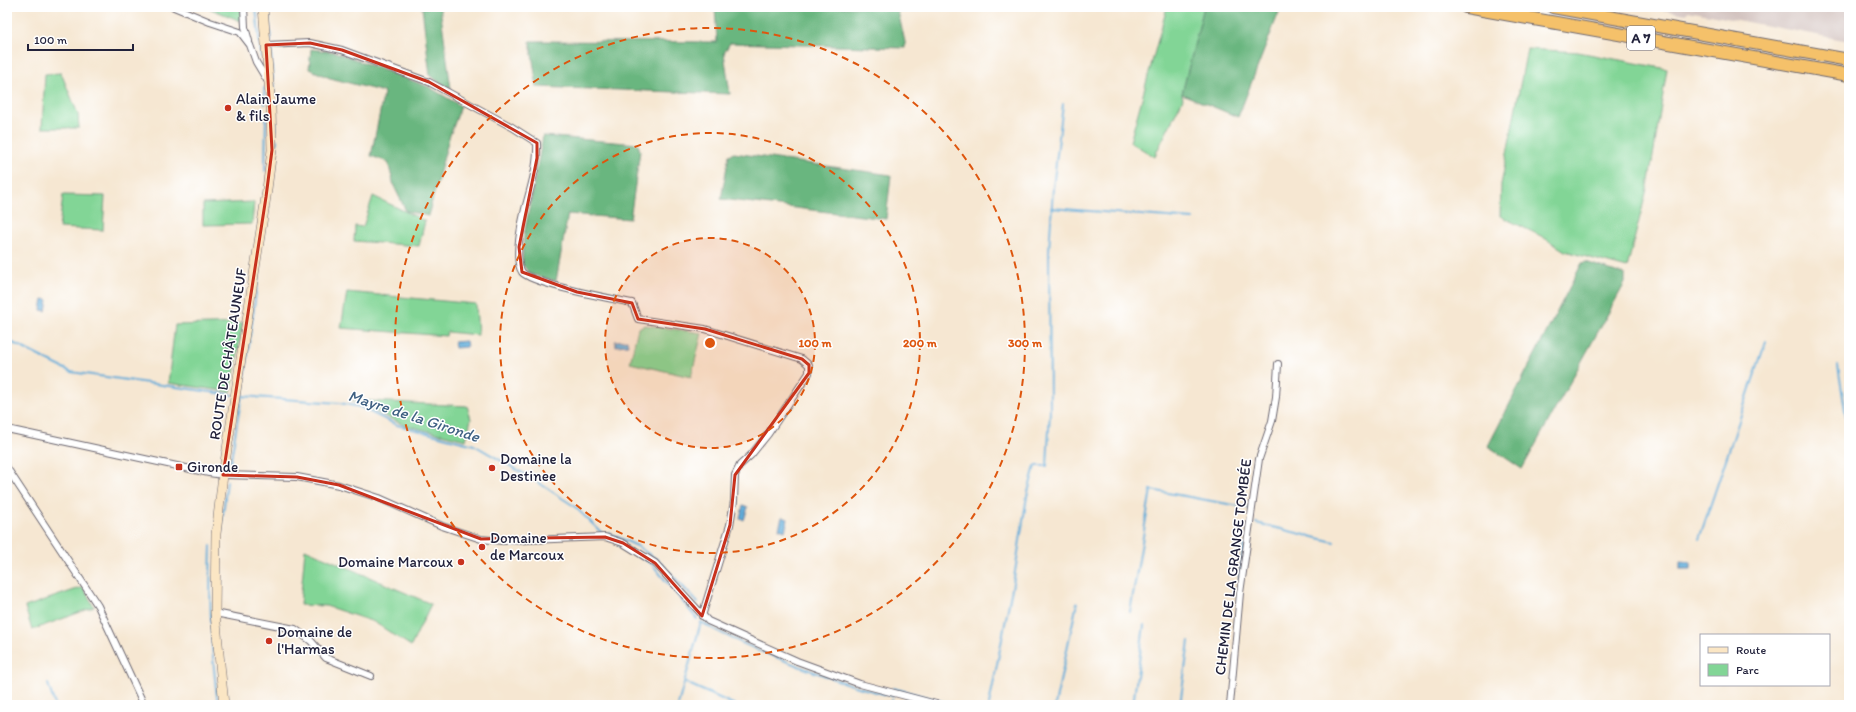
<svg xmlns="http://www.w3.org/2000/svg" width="1856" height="712" font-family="Itim,sans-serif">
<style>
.industrial{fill:#d0c0bc}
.green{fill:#82d596;stroke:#527c68}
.forest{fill:#69b67f;stroke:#466c5d}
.water{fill:#60acd9;stroke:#41678a}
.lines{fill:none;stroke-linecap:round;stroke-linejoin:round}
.stream{stroke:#60acd9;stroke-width:2}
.minor-casing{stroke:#6c6770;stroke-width:8}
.secondary-casing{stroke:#6c6770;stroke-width:10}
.motorway-casing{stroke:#6c6770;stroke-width:14}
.minor{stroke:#fff;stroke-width:6}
.secondary{stroke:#fbe6c4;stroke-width:9}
.motorway{stroke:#f5c16b;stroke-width:12}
.marked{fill:none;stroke:#c8321e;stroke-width:3;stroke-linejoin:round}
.ring{fill:none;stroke:#de560e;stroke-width:2;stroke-dasharray:7 5}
.poi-dot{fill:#c8321e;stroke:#fff;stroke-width:1.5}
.labels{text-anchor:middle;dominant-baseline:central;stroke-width:3;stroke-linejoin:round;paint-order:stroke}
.shield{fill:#fff;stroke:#646476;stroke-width:1}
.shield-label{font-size:14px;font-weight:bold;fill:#22223b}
.poi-label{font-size:15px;fill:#22223b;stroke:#fff;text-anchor:start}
.street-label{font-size:15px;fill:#22223b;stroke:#fff}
.water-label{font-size:16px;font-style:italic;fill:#3e6082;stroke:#fff}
.centre{fill:#de560e;stroke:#fff;stroke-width:2}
.ring-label{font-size:12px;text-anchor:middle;font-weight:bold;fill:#de560e;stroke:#fff;stroke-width:3;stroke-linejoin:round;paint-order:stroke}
</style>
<rect width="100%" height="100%" fill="#fff"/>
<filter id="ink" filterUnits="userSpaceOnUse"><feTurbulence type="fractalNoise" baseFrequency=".025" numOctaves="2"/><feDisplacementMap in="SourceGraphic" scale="8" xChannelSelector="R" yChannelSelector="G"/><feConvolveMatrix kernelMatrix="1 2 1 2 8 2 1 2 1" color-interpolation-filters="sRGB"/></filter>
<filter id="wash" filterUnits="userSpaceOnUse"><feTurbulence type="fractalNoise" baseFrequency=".012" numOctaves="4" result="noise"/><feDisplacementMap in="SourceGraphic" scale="16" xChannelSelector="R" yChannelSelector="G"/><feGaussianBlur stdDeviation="0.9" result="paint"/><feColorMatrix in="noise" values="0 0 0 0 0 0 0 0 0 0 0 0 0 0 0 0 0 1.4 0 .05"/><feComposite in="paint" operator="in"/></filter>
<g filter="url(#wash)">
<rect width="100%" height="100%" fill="#f6e7d2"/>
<!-- industrial -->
<polygon class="industrial" points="1643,7 1849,7 1849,41 1688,11 1687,14"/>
<!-- green -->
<g class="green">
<polygon points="206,7 241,7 241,21"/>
<polygon points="1167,7 1204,7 1182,94 1183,99 1157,151 1155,157 1130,142"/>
<polygon points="1527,49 1578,52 1667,69 1649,181 1627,268 1565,251 1541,236 1500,216 1501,185"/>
<polygon points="61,73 78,114 79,128 42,128 45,74"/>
<polygon points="63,195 105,196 103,230 59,228"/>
<polygon points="373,196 425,221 419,246 354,241 355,226 363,227"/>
<polygon points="254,202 252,224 203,225 203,204"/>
<polygon points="347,292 476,304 478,335 447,332 446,336 341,328"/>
<polygon points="243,323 231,392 168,383 175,325"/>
<polygon points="645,325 702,333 691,377 630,363 638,328"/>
<polygon points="352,400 467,406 471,419 466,440 404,425"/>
<polygon points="305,549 431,604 411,646 374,622 326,606 300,605"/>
<polygon points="83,587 94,607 32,630 25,607"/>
</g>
<!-- forest -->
<g class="forest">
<polygon points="422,7 440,7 451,89 430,76"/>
<polygon points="715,7 897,7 905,42 905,48 730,43 724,53 730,94 537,87 530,41 717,42"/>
<polygon points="1204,7 1281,7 1238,117 1182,94"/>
<polygon points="311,49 335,52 429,87 461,106 449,138 428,216 406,211 394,186 388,162 371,156 384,92 330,78 309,69"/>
<polygon points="543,136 638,144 640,151 630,219 568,214 556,281 530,274 522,264 524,235"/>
<polygon points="734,153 891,175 886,219 721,199 729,155"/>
<polygon points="1586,262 1625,275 1625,283 1522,469 1488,446 1582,263"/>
</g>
<!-- water -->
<g class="water">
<polygon points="43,299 48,300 46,311 41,310"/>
<polygon points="627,340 628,345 616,346 615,341"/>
<polygon points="466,341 467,347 455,348 454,342"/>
<polygon points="743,505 748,507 744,520 740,518"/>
<polygon points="782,517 788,519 785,531 779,529"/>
<rect x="1680" y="562" width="10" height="7"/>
</g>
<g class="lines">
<!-- stream -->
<g class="stream">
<polyline points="256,7 261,57"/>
<polyline points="268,7 271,41"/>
<polyline points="271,49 276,130"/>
<polyline points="264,88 265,104"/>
<polyline points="276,146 277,140"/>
<polyline points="275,164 276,154"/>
<polyline points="265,171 266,116"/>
<polyline points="1051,208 1193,219"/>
<polyline points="7,340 71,372 232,395"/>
<polyline points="1838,366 1849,435"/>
<polyline points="241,396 340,403 360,407 397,425 474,445 533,479 574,506 602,533"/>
<polyline points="229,470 243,389 259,271"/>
<polyline points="1256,523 1334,542"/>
<polyline points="609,533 637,546 659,561 698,603"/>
<polyline points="220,539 227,481"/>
<polyline points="1699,539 1766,341"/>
<polyline points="618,545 652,564 697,619"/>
<path d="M211,546C209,599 211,652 218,705"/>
<polyline points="1239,578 1244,545"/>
<polyline points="1130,612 1151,490 1250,508 1250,509"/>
<polyline points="684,682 735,705"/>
<polyline points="48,684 55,705"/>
<polyline points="893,688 956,705"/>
<polyline points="904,699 918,702"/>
<path d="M678,705L701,622C731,640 764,653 796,665C828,677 859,689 893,696"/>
<polyline points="891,705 892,700"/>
<polyline points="989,705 1014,578 1027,496 1035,466 1047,466 1050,411 1049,251 1053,188 1063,104"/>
<polyline points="1055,705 1077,603"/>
<polyline points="1133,705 1144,625"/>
<polyline points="1180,705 1189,641"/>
</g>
</g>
</g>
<g filter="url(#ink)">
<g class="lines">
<!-- minor casing -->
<g class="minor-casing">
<g id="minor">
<polyline points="174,7 210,22 240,32 250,45 256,62 268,82"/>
<polyline points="244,7 245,27 249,41"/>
<path d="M266,45L310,43L342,50L429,82L512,127L537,143C538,165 531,187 525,209C522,222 513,259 522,272C531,284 614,299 632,303L638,319L705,329L802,359L809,365V373L768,434L751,455L740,465L735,475L734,501L730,525L702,616"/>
<polyline points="7,429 209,473 223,475 297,477 339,485 379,498 442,526 481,539 503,541 605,537 623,543 655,563 708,621 797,661 860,684 940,705"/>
<polyline points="7,468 98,606 144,705"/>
<polyline points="215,613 295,629 311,641 326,658 371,676"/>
<polyline points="1230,705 1240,593 1259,459 1272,421 1276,397 1278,364"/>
</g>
</g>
<!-- secondary casing -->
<g class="secondary-casing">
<polyline id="secondary" points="224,705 215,613 216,534 223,475 266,197 272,150 271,108 263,7"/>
</g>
<!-- motorway casing -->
<g class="motorway-casing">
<g id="motorway">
<polyline points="1466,7 1849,75"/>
<polyline points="1553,7 1849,60"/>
</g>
</g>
<!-- minor -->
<use href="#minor" class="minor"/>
<!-- secondary -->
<use href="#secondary" class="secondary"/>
<!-- motorway -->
<use href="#motorway" class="motorway"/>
</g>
</g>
<!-- marked area -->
<path class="marked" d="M310,43L342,50L429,82L537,143V158L519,247L522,272L577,292L632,303L638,319L705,329L802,359L809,365V373L735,475L730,525L702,616L655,563L623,543L605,537L481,539L339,485L297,477L223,475L266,197L272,150L266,45Z"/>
<!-- distance rings -->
<circle cx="710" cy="343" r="105" fill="#de560e" fill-opacity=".12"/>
<g class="ring">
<circle cx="710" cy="343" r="105"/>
<circle cx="710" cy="343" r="210"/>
<circle cx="710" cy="343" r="315"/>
</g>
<!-- markers -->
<g class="poi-dot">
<circle cx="228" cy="108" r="4"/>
<rect x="175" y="463" width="8" height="8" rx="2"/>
<circle cx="492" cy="468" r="4"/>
<circle cx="482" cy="547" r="4"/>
<circle cx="461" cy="562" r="4"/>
<circle cx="269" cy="641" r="4"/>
</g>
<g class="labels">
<!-- shield labels -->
<rect class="shield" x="1627" y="26" width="28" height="24" rx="3"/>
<g class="shield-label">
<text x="1641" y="38">A 7</text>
</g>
<!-- poi labels -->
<g class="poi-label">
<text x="236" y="99">Alain Jaume<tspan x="236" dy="17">&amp; fils</tspan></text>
<text x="500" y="459">Domaine la<tspan x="500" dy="17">Destinee</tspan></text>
<text x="187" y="467">Gironde</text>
<text x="490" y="538">Domaine<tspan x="490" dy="17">de Marcoux</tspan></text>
<text x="453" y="562" text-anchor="end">Domaine Marcoux</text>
<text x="277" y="632">Domaine de<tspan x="277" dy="17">l'Harmas</tspan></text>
</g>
<!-- street labels -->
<g class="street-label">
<text transform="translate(228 354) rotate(-81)">ROUTE DE CHÂTEAUNEUF</text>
<text transform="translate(1233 567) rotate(-83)">CHEMIN DE LA GRANGE TOMBÉE</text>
</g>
<!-- water labels -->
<g class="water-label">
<text transform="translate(414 416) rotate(18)">Mayre de la Gironde</text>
</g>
</g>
<circle cx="710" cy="343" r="6" class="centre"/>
<g class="ring-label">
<text x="815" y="347">100 m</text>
<text x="920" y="347">200 m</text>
<text x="1025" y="347">300 m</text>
</g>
<!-- margin -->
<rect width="1856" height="712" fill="none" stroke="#fff" stroke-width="24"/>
<!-- legend -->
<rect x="1700" y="634" width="130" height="52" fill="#ffffff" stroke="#a7a7b1"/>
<rect x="1708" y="647" width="20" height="6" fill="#fbe6c4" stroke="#a7a7b1"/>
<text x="1736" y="654" font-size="12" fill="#22223b">Route</text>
<rect x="1708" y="664" width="20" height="12" fill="#82d596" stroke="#a7a7b1"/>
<text x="1736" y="674" font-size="12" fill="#22223b">Parc</text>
<!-- scale -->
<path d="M28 44v6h105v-6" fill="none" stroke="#22223b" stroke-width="2"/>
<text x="34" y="44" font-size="12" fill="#22223b" stroke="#ffffff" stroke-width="3" paint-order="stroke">100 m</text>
</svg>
